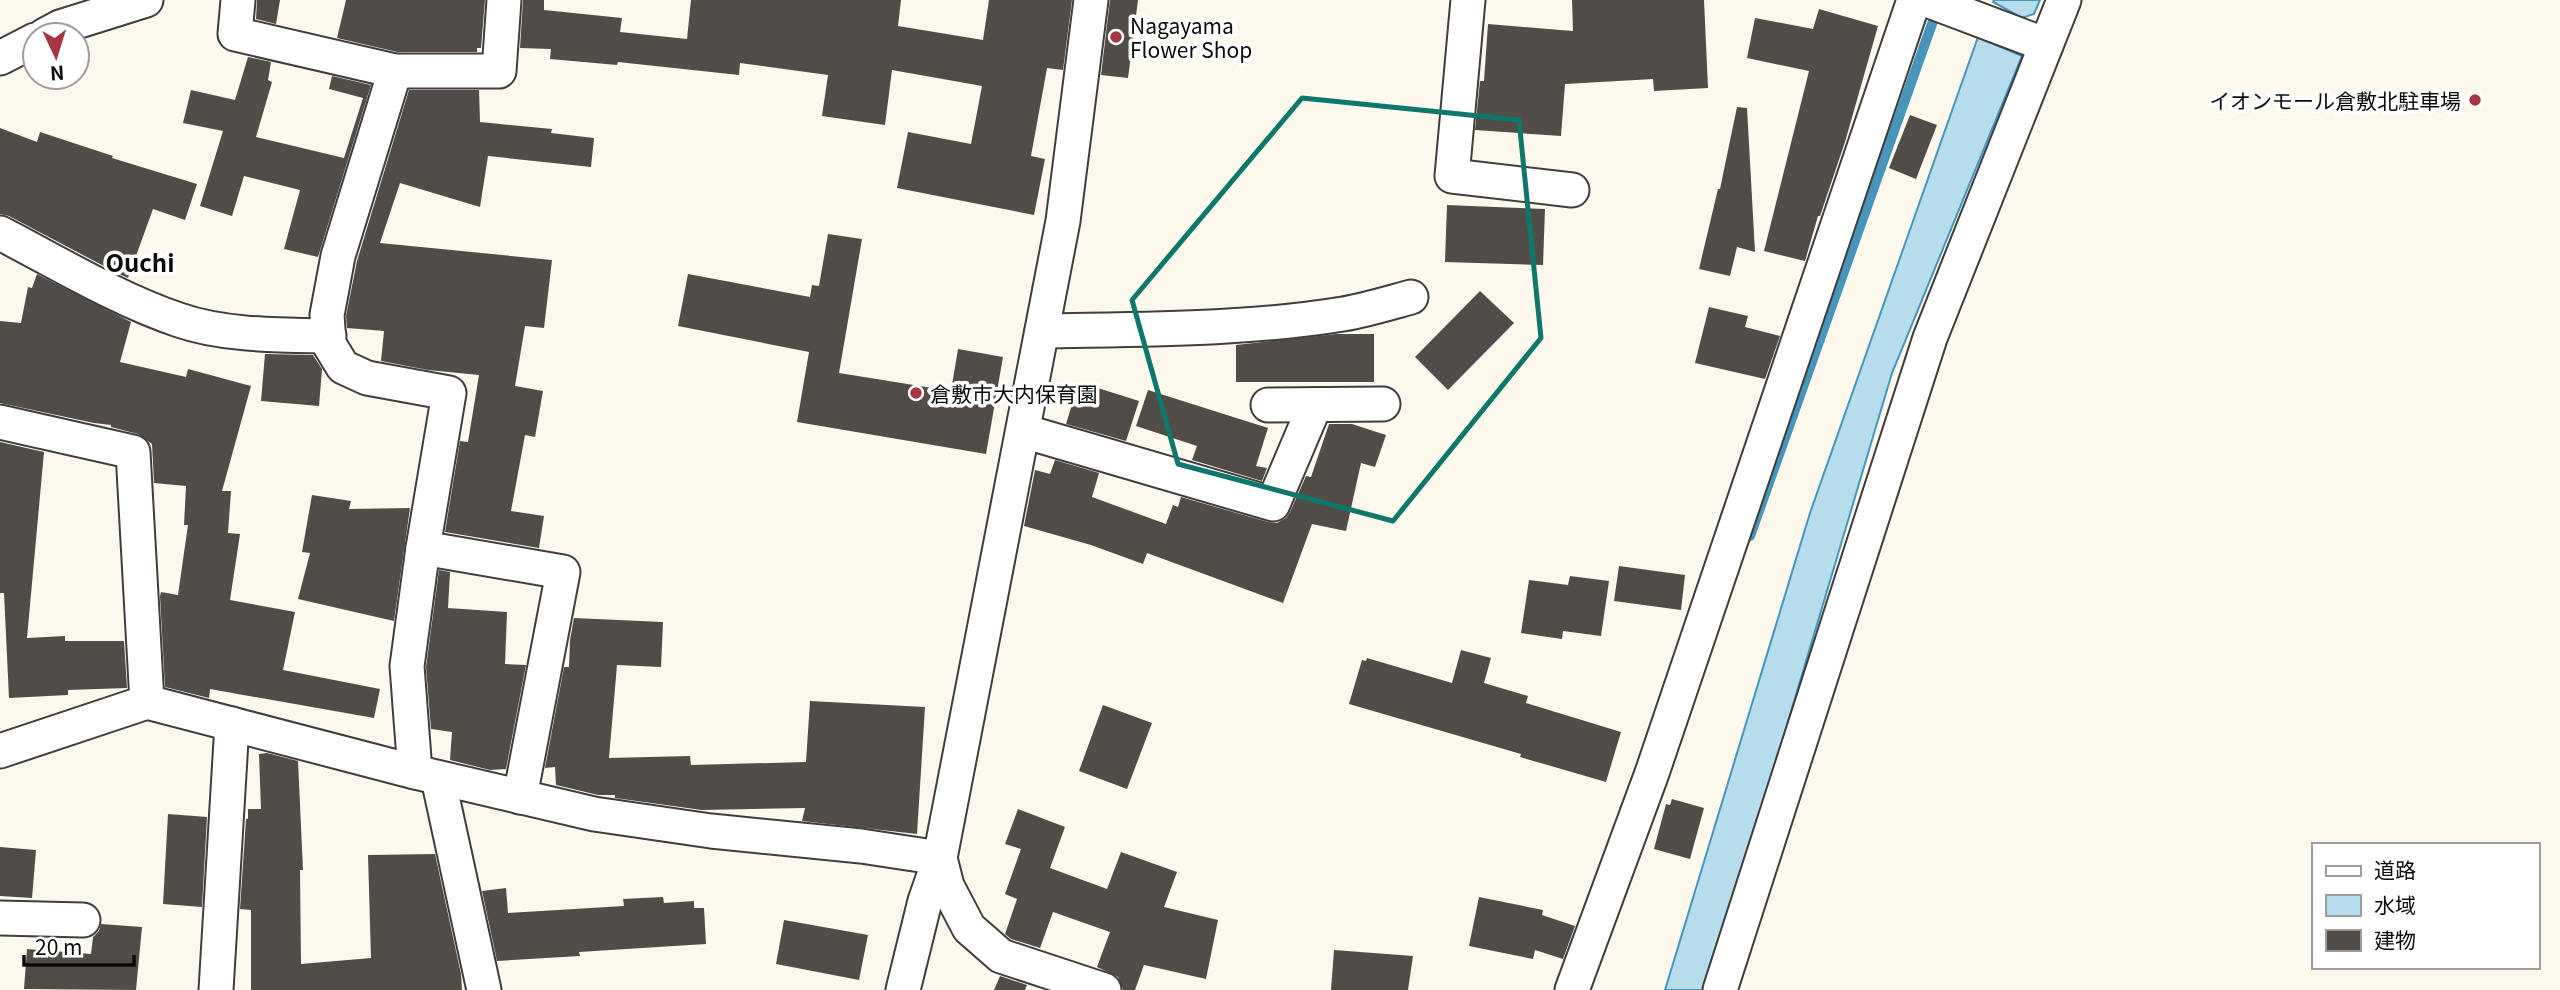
<svg xmlns="http://www.w3.org/2000/svg" width="2560" height="990" font-family="Georgia,'Noto Sans JP',serif">
<style>
.water{fill:#b7dded;stroke:#4795ba;stroke-width:2}
.lines{fill:none;stroke-linecap:round;stroke-linejoin:round}
.stream{stroke:#4795ba;stroke-width:10}
.building{fill:#524c49}
.street-casing{stroke:#3e3e3e;stroke-width:37}
.street{stroke:#fff;stroke-width:33}
.marked{fill:none;stroke:#0f766e;stroke-width:5;stroke-linejoin:round}
.poi-dot{fill:#a73644;stroke:#fff;stroke-width:2.5}
.labels{text-anchor:middle;dominant-baseline:central;stroke-width:7;stroke-linejoin:round;paint-order:stroke}
.poi-label{font-size:21px;fill:#0b0b0b;stroke:#fff;text-anchor:start}
.quarter-label{font-size:24px;font-weight:bold;fill:#0b0b0b;stroke:#fff}
</style>
<rect width="100%" height="100%" fill="#fcf8eb"/>
<!-- water -->
<g class="water">
<polygon points="1994,0 2040,0 2034,14 2022,18 1993,2"/>
<polygon points="1978,37 2022,56 1892,373 1708,990 1665,990 1810,513"/>
</g>
<g class="lines">
<!-- stream -->
<polyline class="stream" points="1750,536 1938,7"/>
</g>
<!-- building -->
<g class="building">
<polygon points="257,0 280,0 276,24 256,19"/>
<polygon points="346,0 485,0 481,48 477,48 477,52 397,52 337,38"/>
<polygon points="523,0 544,0 544,10 622,18 620,32 687,39 691,0 901,0 898,26 983,40 989,0 1072,0 1063,70 1047,68 1031,156 1045,159 1034,215 897,188 908,132 971,144 982,86 892,70 885,125 822,116 828,75 740,63 739,75 618,62 617,65 550,59 551,49 520,48"/>
<polygon points="1110,0 1138,0 1128,78 1101,75"/>
<polygon points="1572,0 1704,0 1708,88 1654,91 1653,79 1565,84 1561,136 1475,130 1480,81 1484,81 1488,24 1573,31"/>
<polygon points="1819,9 1878,26 1845,142 1820,216 1818,216 1805,261 1764,251 1809,71 1747,58 1755,18 1813,29"/>
<polygon points="248,57 271,62 268,80 272,82 256,137 344,158 363,98 329,89 332,76 371,85 318,257 284,249 300,190 244,176 232,216 200,206 223,131 183,123 191,90 235,100"/>
<polygon points="409,90 479,90 480,122 552,129 551,133 594,138 591,167 488,156 480,207 400,183 380,243 552,260 544,328 525,326 515,386 543,391 535,437 525,435 511,511 544,516 539,548 445,532 460,441 468,442 479,375 428,370 381,361 384,331 347,328 346,316 357,261"/>
<polygon points="1737,107 1747,108 1755,252 1737,247 1730,276 1699,269 1718,189 1720,189"/>
<polygon points="1910,115 1937,125 1916,179 1889,168"/>
<polygon points="0,128 37,142 40,132 113,156 112,158 197,184 185,220 153,209 128,278 119,274 9,216 0,214"/>
<polygon points="1447,205 1545,209 1543,265 1445,262"/>
<polygon points="828,234 862,239 839,373 951,391 958,349 1003,357 986,454 797,422 809,352 678,326 688,274 810,297 812,285 819,286"/>
<polygon points="37,274 131,322 120,362 186,377 188,369 251,386 222,491 231,491 228,533 240,534 230,600 295,612 283,670 380,689 374,718 210,689 209,698 165,687 160,596 161,592 178,595 188,525 184,525 186,486 154,483 152,444 138,434 111,427 111,425 94,423 0,403 0,321 21,323 28,287 32,288"/>
<polygon points="1480,291 1514,323 1448,390 1415,357"/>
<polygon points="1709,307 1748,316 1745,327 1780,336 1765,379 1695,363"/>
<polygon points="1336,334 1374,334 1374,382 1236,382 1236,345"/>
<polygon points="265,354 313,355 322,369 319,406 261,401"/>
<polygon points="1079,382 1139,401 1126,441 1066,424"/>
<polygon points="1148,390 1268,428 1256,466 1267,468 1262,481 1192,460 1197,446 1136,426"/>
<polygon points="1329,424 1352,424 1386,435 1375,467 1361,463 1346,531 1312,524 1283,603 1147,553 1143,564 1091,545 1024,526 1035,470 1050,474 1055,460 1099,473 1092,497 1166,524 1173,505 1178,507 1181,497 1268,522 1277,523 1286,518 1290,512 1306,476 1311,477"/>
<polygon points="0,442 44,452 27,638 65,636 65,641 124,641 127,688 68,690 68,695 9,698 4,593 0,593"/>
<polygon points="312,495 351,501 349,509 410,508 394,621 298,599 310,553 302,552"/>
<polygon points="1619,566 1685,575 1681,610 1614,601"/>
<polygon points="439,570 450,572 448,608 507,612 505,664 526,665 506,769 490,770 450,760 452,732 431,729 426,667"/>
<polygon points="1570,576 1609,581 1601,636 1563,631 1562,639 1521,633 1529,580 1568,585"/>
<polygon points="574,618 663,622 661,667 617,665 609,758 690,756 691,765 806,762 810,701 925,707 917,834 802,821 805,808 702,810 615,798 615,795 598,795 556,785 555,767 545,768 564,667 569,667 570,640"/>
<polygon points="1461,650 1491,658 1484,683 1528,696 1526,703 1621,732 1606,782 1520,757 1521,754 1349,704 1362,660 1366,661 1367,658 1452,683"/>
<polygon points="1103,705 1152,723 1127,789 1079,771"/>
<polygon points="267,753 298,761 303,870 300,870 301,964 371,958 368,855 435,854 461,974 462,990 251,990 251,910 240,909 246,819 248,819 248,809 261,809 259,754"/>
<polygon points="1672,799 1704,808 1690,859 1654,849 1666,804 1670,805"/>
<polygon points="1018,809 1065,827 1050,868 1107,889 1121,852 1177,872 1164,907 1218,920 1206,979 1144,965 1135,990 1123,990 1118,977 1097,967 1110,932 1053,912 1040,948 1011,939 1005,934 1017,899 1005,894 1021,849 1005,844"/>
<polygon points="168,814 207,817 202,907 163,904"/>
<polygon points="0,847 36,850 32,898 0,896"/>
<polygon points="506,888 508,913 624,906 623,899 663,897 664,903 694,901 694,908 704,908 706,944 579,952 580,956 497,961 482,891"/>
<polygon points="1479,897 1543,910 1542,915 1575,926 1563,959 1535,950 1533,959 1469,946"/>
<polygon points="784,920 868,935 859,980 776,964"/>
<polygon points="101,924 142,927 136,990 24,989 27,949 91,954 93,937 99,931"/>
<polygon points="1334,950 1413,956 1408,990 1331,990"/>
<polygon points="1000,976 1027,985 1025,990 994,990"/>
</g>
<g class="lines">
<!-- street casing -->
<g class="street-casing">
<g id="street">
<polyline points="238,0 235,34 395,71 499,71 504,0"/>
<polyline points="1468,0 1452,176 1572,190"/>
<polyline points="1927,0 2046,45"/>
<polyline points="45,35 60,27 146,0"/>
<polyline points="0,58 35,40"/>
<polyline points="395,71 338,256 327,315 329,344 343,367 367,378 449,393 423,548 407,666 415,772"/>
<path d="M0,233C58,263 117,299 179,320C225,336 281,335 329,336"/>
<path d="M1042,331C1141,329 1245,330 1343,314C1366,310 1389,303 1411,297"/>
<polyline points="1268,405 1383,404"/>
<polyline points="0,422 133,452 147,702"/>
<polyline points="1023,431 1273,504 1315,405"/>
<polyline points="423,548 563,572 520,797"/>
<polyline points="0,751 147,702 415,772 594,814 711,831 861,846 940,858"/>
<polyline points="438,778 484,990"/>
<polyline points="940,858 947,886 969,928 1001,956 1104,990"/>
<polyline points="0,918 83,920"/>
<polyline points="216,990 232,724"/>
<polyline points="903,990 925,901 940,858 1063,221 1091,0"/>
<polyline points="1572,990 1652,773 1914,0"/>
<polyline points="1720,990 1930,338 2064,0"/>
</g>
</g>
<!-- street -->
<use href="#street" class="street"/>
</g>
<!-- marked area -->
<path class="marked" d="M1302,98L1519,120L1541,338L1393,521L1178,464L1132,300Z"/>
<!-- markers -->
<g class="poi-dot">
<circle cx="1116" cy="37" r="7"/>
<circle cx="2475" cy="100" r="7"/>
<circle cx="916" cy="393" r="7"/>
</g>
<g class="labels">
<!-- poi labels -->
<g class="poi-label">
<text x="1130" y="25">Nagayama<tspan x="1130" dy="24">Flower Shop</tspan></text>
<text x="2461" y="100" text-anchor="end">イオンモール倉敷北駐車場</text>
<text x="930" y="393">倉敷市大内保育園</text>
</g>
<!-- quarter labels -->
<g class="quarter-label">
<text x="140" y="261">Ouchi</text>
</g>
</g>
<!-- legend -->
<rect x="2312" y="843" width="228" height="126" fill="#ffffff" stroke="#9d9d9d" stroke-width="2"/>
<rect x="2326" y="866" width="35" height="10" fill="#ffffff" stroke="#9d9d9d" stroke-width="2"/>
<text x="2374" y="878" font-size="21" fill="#0b0b0b">道路</text>
<rect x="2326" y="895" width="35" height="21" fill="#b7dded" stroke="#9d9d9d" stroke-width="2"/>
<text x="2374" y="913" font-size="21" fill="#0b0b0b">水域</text>
<rect x="2326" y="930" width="35" height="21" fill="#524c49" stroke="#9d9d9d" stroke-width="2"/>
<text x="2374" y="948" font-size="21" fill="#0b0b0b">建物</text>
<!-- north arrow -->
<g transform="translate(56 56) rotate(176)"><circle r="33" fill="#ffffff" stroke="#9d9d9d" stroke-width="2"/>
<path d="M0-5L12 26L0 18L-12 26Z" fill="#a73644"/>
<text y="-10" font-size="19" font-weight="bold" text-anchor="middle" fill="#0b0b0b">N</text>
</g>
<!-- scale -->
<path d="M24 955v10h110v-10" fill="none" stroke="#0b0b0b" stroke-width="3.5"/>
<text x="35" y="955" font-size="21" fill="#0b0b0b" stroke="#ffffff" stroke-width="5" paint-order="stroke">20 m</text>
</svg>
